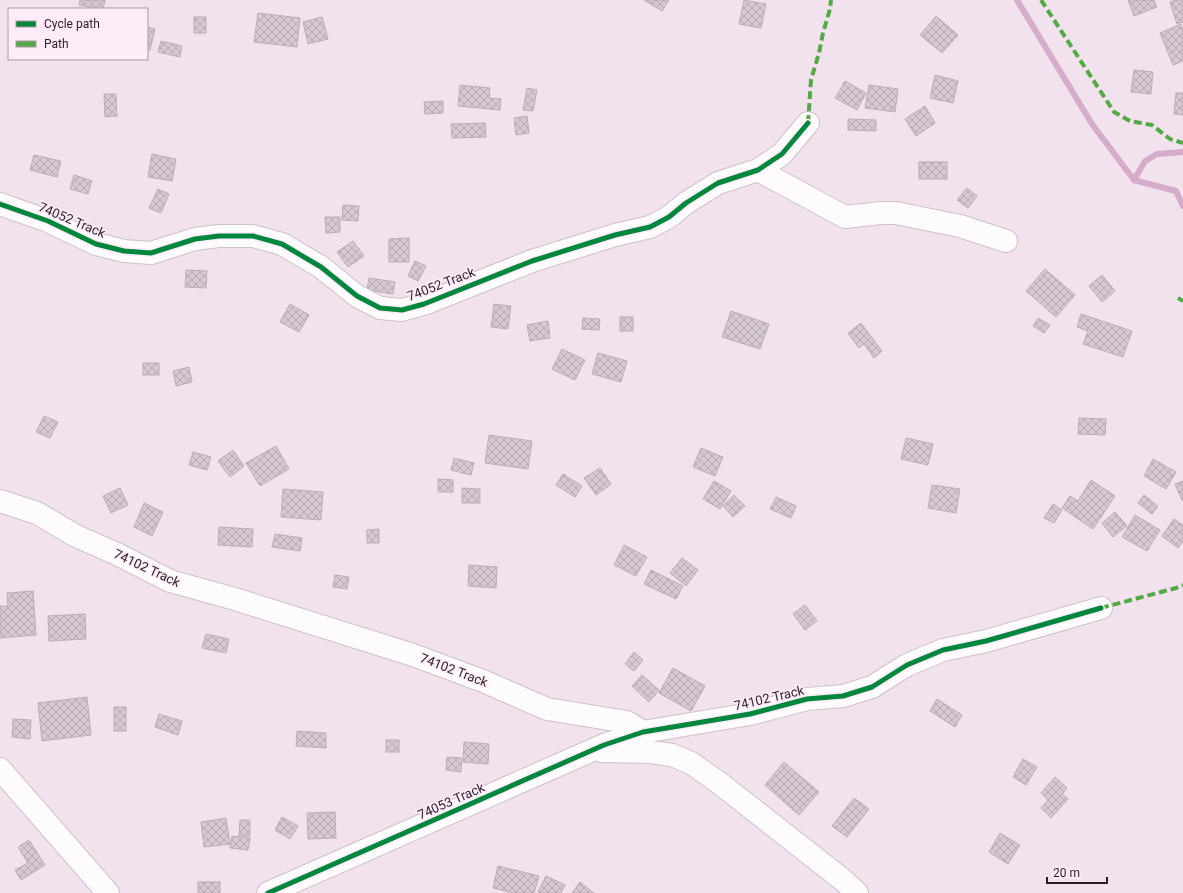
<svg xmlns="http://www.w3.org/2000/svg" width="1183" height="893" font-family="Roboto,sans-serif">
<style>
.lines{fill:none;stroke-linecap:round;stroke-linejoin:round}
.stream{stroke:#d5acca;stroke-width:6}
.building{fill:url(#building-cross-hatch);stroke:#baaeb6}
.minor-casing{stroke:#cec1ca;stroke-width:24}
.tertiary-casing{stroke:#cec1ca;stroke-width:24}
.minor{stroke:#fdfbfc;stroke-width:22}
.tertiary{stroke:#fdfbfc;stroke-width:22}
.quiet{stroke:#53aa44;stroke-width:4;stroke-dasharray:8 4;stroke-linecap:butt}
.cycleway-casing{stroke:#ffecf9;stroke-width:8}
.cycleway{stroke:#00873e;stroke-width:5}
.labels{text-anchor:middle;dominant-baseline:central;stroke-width:3;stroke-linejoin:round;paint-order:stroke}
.street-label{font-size:13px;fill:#291e26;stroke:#ffecf9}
</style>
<defs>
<pattern id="building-cross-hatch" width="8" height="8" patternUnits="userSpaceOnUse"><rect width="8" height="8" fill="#d5c8d1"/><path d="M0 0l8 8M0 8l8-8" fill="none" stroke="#b7abb3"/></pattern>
</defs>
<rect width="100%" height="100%" fill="#f2e2ed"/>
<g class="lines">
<!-- stream -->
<g class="stream">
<polyline points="1017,0 1092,124 1134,180 1176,191 1183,206"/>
<polyline points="1134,180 1145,161 1157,154 1183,152"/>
</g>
</g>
<!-- building -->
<g class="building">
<polygon points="80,0 105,0 103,9 79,5"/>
<polygon points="644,0 669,0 662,11"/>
<polygon points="744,0 766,4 761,28 739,24"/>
<polygon points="1128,0 1154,0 1157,7 1134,16"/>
<polygon points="1176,0 1183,0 1183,22 1177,24 1170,2"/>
<polygon points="258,13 300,18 297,47 254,42"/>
<polygon points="936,16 958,35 942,53 920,35"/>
<rect x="194" y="17" width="12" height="16"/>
<polygon points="322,17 328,39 308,44 303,22"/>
<polygon points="1181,24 1183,30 1183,61 1173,65 1160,33"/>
<polygon points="147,27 155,29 150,50 147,50"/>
<polygon points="161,41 182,46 180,57 158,52"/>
<polygon points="1134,70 1153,72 1151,94 1131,92"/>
<polygon points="935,75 958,81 953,103 930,98"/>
<polygon points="845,81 866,93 857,110 835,98"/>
<polygon points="460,85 490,88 489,98 501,99 500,110 458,106"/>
<polygon points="869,85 898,89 895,112 865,108"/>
<polygon points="527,88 537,90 533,111 523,110"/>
<polygon points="1176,93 1183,93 1183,115 1174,114"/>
<polygon points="104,94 116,94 117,116 105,117"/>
<polygon points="443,101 443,113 425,114 424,102"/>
<polygon points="925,106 935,123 916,136 905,119"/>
<polygon points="527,116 529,133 516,135 514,118"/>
<polygon points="848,119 876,120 876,131 848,130"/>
<polygon points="485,123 486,137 452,138 451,124"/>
<polygon points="152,154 176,159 172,181 148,177"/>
<polygon points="34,155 61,161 57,177 30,170"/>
<rect x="919" y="162" width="28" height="17"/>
<polygon points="74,175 92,181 88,194 70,189"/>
<polygon points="967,188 977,196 968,208 957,200"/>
<polygon points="158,189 169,194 161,213 149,208"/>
<polygon points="343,205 359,206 358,221 342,220"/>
<polygon points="325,217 340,217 340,232 326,233"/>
<polygon points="409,238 409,262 389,262 389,239"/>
<polygon points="353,241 364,256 348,267 337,252"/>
<polygon points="415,261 426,266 418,281 408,276"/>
<polygon points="1045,269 1075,295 1056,317 1026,291"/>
<polygon points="186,270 207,271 206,288 185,287"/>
<polygon points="1102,275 1115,291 1102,302 1089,286"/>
<polygon points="369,278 395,282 393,294 367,290"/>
<polygon points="290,304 309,315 299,332 280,322"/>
<polygon points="494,304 511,306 508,329 491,327"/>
<polygon points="731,311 769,324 760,349 722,337"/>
<polygon points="1081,314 1132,331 1123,357 1083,344 1088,331 1077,327"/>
<rect x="620" y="317" width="13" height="14"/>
<polygon points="583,318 600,319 599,330 582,329"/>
<polygon points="1038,318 1050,325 1044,333 1033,326"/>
<polygon points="548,321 550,338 530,341 527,325"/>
<polygon points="861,323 882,351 874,358 864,344 859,348 848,333"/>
<polygon points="562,349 585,360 575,380 552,369"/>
<polygon points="598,353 627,361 621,382 592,374"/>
<rect x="143" y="363" width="16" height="12"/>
<polygon points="189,367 192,382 176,386 173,371"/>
<polygon points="44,416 58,422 50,438 36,432"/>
<polygon points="1079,418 1106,419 1105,435 1078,434"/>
<polygon points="489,435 532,441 528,469 485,463"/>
<polygon points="906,438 933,444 928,465 901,459"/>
<polygon points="276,446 289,469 260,486 246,463"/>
<polygon points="701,448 723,457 715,476 693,467"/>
<polygon points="233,450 244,466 230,477 218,461"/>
<polygon points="193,452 211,457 207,470 189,465"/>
<polygon points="454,458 474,463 471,475 451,470"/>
<polygon points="1153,459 1176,472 1166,489 1144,476"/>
<polygon points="600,468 611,484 596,495 584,478"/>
<polygon points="563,474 582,486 575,497 556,485"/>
<polygon points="438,479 453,480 453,492 438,492"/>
<polygon points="1091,480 1115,496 1093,529 1062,508 1070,496 1078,501"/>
<polygon points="714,481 731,491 720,509 703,499"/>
<polygon points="1183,481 1183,500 1182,500 1175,484"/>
<polygon points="932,485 960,489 956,513 928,508"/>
<polygon points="120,488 128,505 111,513 103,496"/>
<polygon points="462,488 480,489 480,503 462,503"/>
<polygon points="283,489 323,492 321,520 281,517"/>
<polygon points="734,495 745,506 733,517 723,506"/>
<polygon points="1144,495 1158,506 1152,514 1138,503"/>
<polygon points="776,497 796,506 791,518 770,509"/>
<polygon points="144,503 163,512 152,536 134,527"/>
<polygon points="1053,504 1062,510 1054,523 1044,518"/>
<polygon points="1115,512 1127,526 1113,537 1102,523"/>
<polygon points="1135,515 1160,530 1147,551 1122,537"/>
<polygon points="1174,519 1183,525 1183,541 1178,548 1162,536"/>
<polygon points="219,527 253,529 252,547 218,545"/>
<polygon points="379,529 379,543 367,543 367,530"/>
<polygon points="275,534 302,538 300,551 272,547"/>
<polygon points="624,545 647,557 636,576 614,565"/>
<polygon points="682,558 698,570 686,586 670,573"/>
<polygon points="469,565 497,567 496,588 468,586"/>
<polygon points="651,570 683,586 676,599 644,584"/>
<polygon points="335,575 349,577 347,589 333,587"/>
<polygon points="33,591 36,635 0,638 0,606 8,606 7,593"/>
<polygon points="805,605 817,621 805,630 793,614"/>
<polygon points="85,614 86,639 49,641 48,616"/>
<polygon points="206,634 229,639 226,653 202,648"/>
<polygon points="634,652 643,660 634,671 625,664"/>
<polygon points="673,668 705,686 691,711 659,693"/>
<polygon points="642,675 659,690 649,702 632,686"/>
<polygon points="87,697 91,735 42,741 38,703"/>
<polygon points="937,699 962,715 955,727 930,711"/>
<rect x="114" y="707" width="12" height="24"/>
<polygon points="159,714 182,721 178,735 155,727"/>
<polygon points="13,719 31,720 30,739 12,737"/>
<polygon points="297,731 326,733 326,748 296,746"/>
<rect x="386" y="740" width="13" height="12"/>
<polygon points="464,742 489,744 488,764 463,762"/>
<polygon points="447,757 462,758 461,772 446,770"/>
<polygon points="1023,759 1037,767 1026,785 1013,777"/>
<polygon points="784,762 819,792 799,815 765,785"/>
<polygon points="1055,777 1067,788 1062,794 1068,799 1051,818 1041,808 1048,800 1041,793"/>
<polygon points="854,798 869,809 847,837 832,826"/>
<polygon points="335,812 336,838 308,839 307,813"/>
<polygon points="282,817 298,826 290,839 275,830"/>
<polygon points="226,818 230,844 204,847 201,822"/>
<polygon points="240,820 250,820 250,836 239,836"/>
<polygon points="1000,833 1020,845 1008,864 989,852"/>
<polygon points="232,836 250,838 248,850 230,848"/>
<polygon points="29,840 45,865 21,880 15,870 28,863 18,847"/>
<polygon points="498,866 539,876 534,893 513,893 493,888"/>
<polygon points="546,876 565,885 561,893 540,893 538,892"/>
<rect x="198" y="882" width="22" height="11"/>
<polygon points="580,882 594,893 572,893"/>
</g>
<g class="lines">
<!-- minor casing -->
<g class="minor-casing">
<g id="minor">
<polyline points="758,170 845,217 881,213 896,213 960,226 1006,241"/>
<polyline points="0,204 48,221 96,244 124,251 151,253 195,239 219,236 253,236 282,244 321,267 357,296 380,308 402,310 424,304 532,261 615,235 650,227 669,217 686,203 718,183 758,170 782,154 808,123"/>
<polyline points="0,501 37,513 76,536 117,554 170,581 235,599 413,655 483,681 547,709 627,722 643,732"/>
<polyline points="602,751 650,752 672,755 691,763 718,782 843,880 857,893"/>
<polyline points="268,893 604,745 643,732 750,714 807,699 843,696 872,687 907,665 943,650 986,641 1101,608"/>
</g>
</g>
<!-- tertiary casing -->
<g class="tertiary-casing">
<polyline id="tertiary" points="0,769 108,893"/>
</g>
<!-- minor -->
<use href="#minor" class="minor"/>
<!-- tertiary -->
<use href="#tertiary" class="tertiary"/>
<!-- quiet -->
<g class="quiet">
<polyline points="1041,0 1114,112 1130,121 1152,125 1170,139 1183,143"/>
<polyline points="808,123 811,80 819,53 823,33 830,9 831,0"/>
<polyline points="1178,298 1183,301"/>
<polyline points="1101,608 1176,588 1183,585"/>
</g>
<!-- cycleway casing -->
<g class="cycleway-casing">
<g id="cycleway">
<polyline points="0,204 48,221 96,244 124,251 151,253 195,239 219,236 253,236 282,244 321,267 357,296 380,308 402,310 424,304 532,261 615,235 650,227 669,217 686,203 718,183 758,170 782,154 808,123"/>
<polyline points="268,893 604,745 643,732 750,714 807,699 843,696 872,687 907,665 943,650 986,641 1101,608"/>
</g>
</g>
<!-- cycleway -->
<use href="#cycleway" class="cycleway"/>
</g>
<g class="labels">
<!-- street labels -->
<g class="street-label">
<text transform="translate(72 220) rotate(23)">74052 Track</text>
<text transform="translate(441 284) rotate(-21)">74052 Track</text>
<text transform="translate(147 568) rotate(25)">74102 Track</text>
<text transform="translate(454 670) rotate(21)">74102 Track</text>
<text transform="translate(769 698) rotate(-13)">74102 Track</text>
<text transform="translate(451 801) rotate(-24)">74053 Track</text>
</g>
</g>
<!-- legend -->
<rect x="8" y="8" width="140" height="52" fill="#ffecf9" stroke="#a99aa5"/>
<rect x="16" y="21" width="20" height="6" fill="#00873e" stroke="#a99aa5"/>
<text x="44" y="28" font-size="12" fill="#291e26">Cycle path</text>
<rect x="16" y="41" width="20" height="6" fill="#53aa44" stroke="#a99aa5"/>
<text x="44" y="48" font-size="12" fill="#291e26">Path</text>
<!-- scale -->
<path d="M1047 877v6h60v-6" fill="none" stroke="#291e26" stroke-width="2"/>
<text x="1053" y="877" font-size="12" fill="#291e26" stroke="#ffecf9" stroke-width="3" paint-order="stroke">20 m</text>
</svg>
